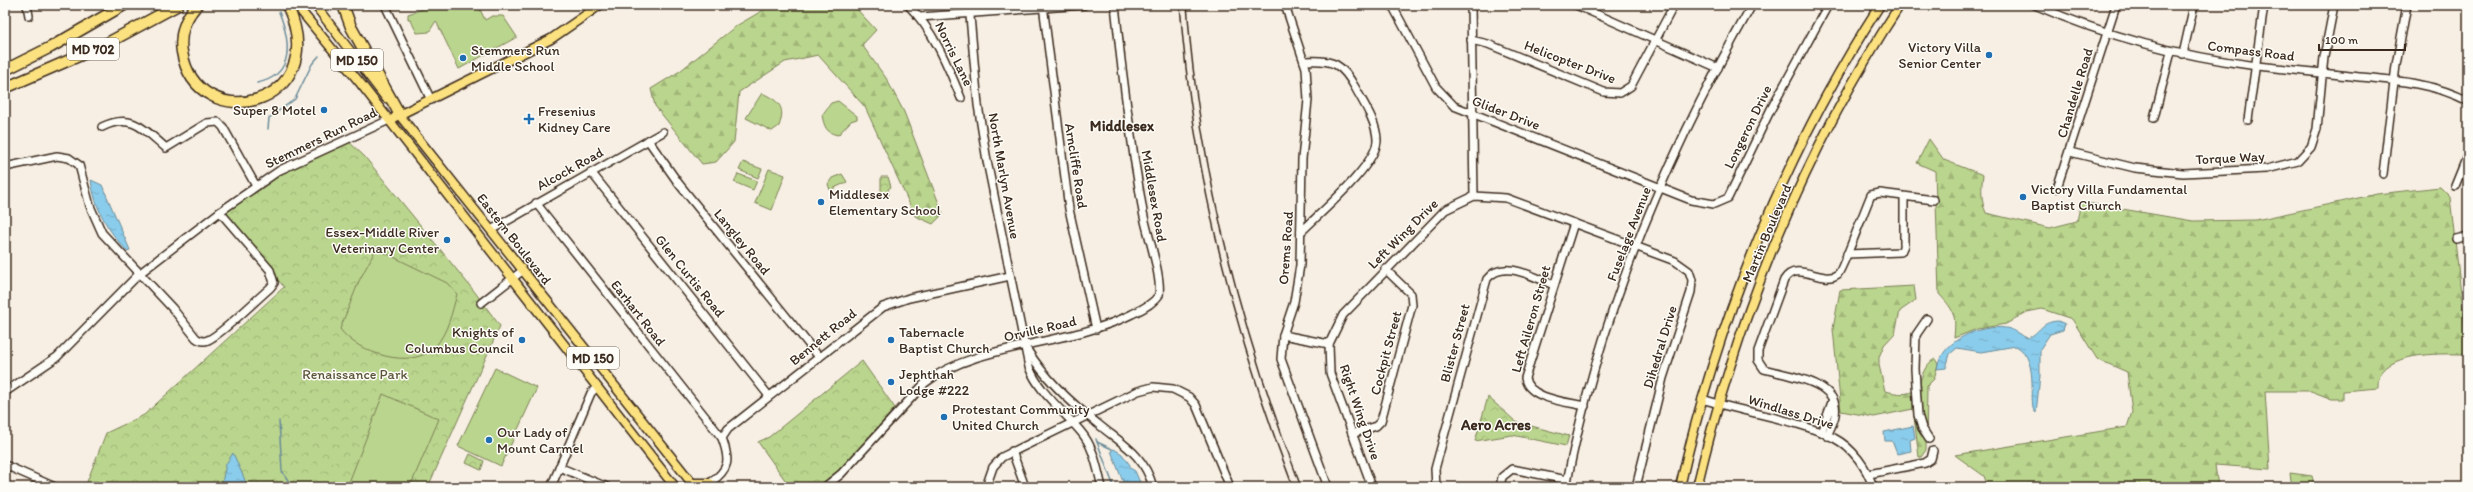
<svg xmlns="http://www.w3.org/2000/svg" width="2473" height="492" font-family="Itim,sans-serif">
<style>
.forest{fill:url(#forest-firs);stroke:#7a8056}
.park{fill:url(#park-crowns);stroke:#7a8056}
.pitch{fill:#bad58d;stroke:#7a8056}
.water{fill:url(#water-ripples);stroke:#6a8b99}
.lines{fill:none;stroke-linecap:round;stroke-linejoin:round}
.stream{stroke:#6a8b99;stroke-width:1.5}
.minor-casing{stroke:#3b2a1e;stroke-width:10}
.major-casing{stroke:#3b2a1e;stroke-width:11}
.highway-casing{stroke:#3b2a1e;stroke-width:13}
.minor{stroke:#fdfcf7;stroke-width:7}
.major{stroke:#fbe180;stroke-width:8}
.highway{stroke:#fbe180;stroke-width:10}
.rail{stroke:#3b2a1e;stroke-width:1.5}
.poi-dot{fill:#1f6fb2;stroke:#fdfcf7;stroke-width:1.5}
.labels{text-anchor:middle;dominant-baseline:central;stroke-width:3;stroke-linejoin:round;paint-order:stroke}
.shield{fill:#fdfcf7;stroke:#75695f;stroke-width:1}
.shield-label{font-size:13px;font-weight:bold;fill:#3b2a1e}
.poi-label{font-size:14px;fill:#3b2a1e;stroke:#fdfcf7;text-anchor:start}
.street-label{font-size:14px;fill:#3b2a1e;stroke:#fdfcf7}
.park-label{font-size:14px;fill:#5b553a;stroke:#fdfcf7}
.neighbourhood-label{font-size:15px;font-weight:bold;fill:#3b2a1e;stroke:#fdfcf7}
</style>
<defs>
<pattern id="forest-firs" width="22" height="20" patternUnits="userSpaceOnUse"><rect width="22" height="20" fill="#bad58d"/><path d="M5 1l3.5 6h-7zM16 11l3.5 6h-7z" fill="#a1b779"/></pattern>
<pattern id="park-crowns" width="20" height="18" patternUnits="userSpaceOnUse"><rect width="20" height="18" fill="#bad58d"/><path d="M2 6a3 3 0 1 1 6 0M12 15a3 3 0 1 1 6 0" fill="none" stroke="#a1b779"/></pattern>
<pattern id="water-ripples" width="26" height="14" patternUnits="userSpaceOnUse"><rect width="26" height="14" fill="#8acceb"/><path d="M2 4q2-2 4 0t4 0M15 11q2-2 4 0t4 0" fill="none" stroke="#78afc9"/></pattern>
</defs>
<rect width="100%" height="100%" fill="#f7efe3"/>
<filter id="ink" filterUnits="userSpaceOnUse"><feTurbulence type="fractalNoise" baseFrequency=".025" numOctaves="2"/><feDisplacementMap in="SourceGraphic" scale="8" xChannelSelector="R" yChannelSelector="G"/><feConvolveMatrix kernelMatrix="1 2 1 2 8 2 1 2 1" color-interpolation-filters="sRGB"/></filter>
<g filter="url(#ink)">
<!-- forest -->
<g class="forest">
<polygon points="772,5 853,5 876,30 862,45 886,78 904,112 943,214 933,224 915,216 865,107 818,55 785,62 739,92 734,142 716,162 702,164 655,106 651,89 680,71 736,26"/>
<path d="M1929,139L1944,160L1983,175C1981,188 1981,201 1986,213L2050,228L2077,221L2081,202L2193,221L2256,220L2377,194L2440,187L2450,197L2468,354C2444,354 2393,351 2380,375C2378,378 2378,384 2378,388L2343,391V399H2332L2311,391H2265L2270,469L2215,465L2218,487H1988L1984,476L1955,455L2127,427L2132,412L2127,372L2097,359L2072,319L2042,309L2027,312L2006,324L1977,329L1954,338C1956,315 1955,311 1939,294L1935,171L1917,163Z"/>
<path d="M1914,286L1916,300L1900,311L1895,333L1884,345L1879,357V365L1885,391C1932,403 1912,371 1935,359L1938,364L1934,379L1927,386L1926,450L1921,457H1919L1913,409L1874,417L1841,411L1833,329L1840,290Z"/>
<polygon points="2290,473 2312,476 2314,487 2292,487"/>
</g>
<!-- park -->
<g class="park">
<polygon points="347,140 364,156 474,291 500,326 428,487 85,487 106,433 144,415 284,287 220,212 270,177"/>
<polygon points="842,174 847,182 830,190 828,184 832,178"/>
<polygon points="881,177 888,177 891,187 888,189 889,195 881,196"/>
<polygon points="862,361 895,408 840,469 817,487 790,487 758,442 769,437"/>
<polygon points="1488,397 1516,422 1569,436 1566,446 1512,435 1475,441"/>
<polygon points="470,454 484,461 481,470 466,463"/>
</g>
<!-- pitch -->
<g class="pitch">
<polygon points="428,5 478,5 485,20 492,16 503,16 517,37 459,69 436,21 429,32 417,33 410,19 408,19 408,14 426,8 429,9"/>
<path d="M762,93C779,101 786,107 779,126L772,131L746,118Z"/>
<path d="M838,101L857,116V119L851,121L838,135C826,133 824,126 822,115L831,103Z"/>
<polygon points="743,162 762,169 758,178 739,170"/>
<polygon points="769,169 785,175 772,210 755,203"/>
<polygon points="738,174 757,181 753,190 734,182"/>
<path d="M379,250L447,283L457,294C452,312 448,332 435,347C412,371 357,353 340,329L359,281L375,251Z"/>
<polygon points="495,368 537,388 501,466 458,446"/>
<polygon points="383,394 439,419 410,487 352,487 348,485"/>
</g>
<!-- water -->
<g class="water">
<path d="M91,180L102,185L130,250L127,251C108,231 95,209 91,180Z"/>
<path d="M2058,321L2065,324L2063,330L2050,334L2040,349V376L2036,413C2026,407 2042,360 2016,346L1981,352L1957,348L1950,354L1946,368L1937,369C1941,341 1979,324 2006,328C2014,329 2020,336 2028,338C2041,332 2040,322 2058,321Z"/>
<polygon points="1913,426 1915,438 1910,440 1911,451 1897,454 1892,441 1885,441 1884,432"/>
<polygon points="1114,449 1122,454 1130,465 1130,468 1135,471 1142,487 1125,487 1111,451"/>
<polygon points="233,453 248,487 221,487 226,464"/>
</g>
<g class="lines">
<!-- stream -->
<g class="stream">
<path d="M257,83C296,75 290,40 279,12"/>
<polyline points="268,129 269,118 295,99 312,64 319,56"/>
<polyline points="279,421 282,471 289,482 288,487"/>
<polyline points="1096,439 1114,487"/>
<polyline points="1097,442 1112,449"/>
</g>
<!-- minor casing -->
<g class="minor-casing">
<g id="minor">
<polyline points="27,5 29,16"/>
<polyline points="385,5 431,100"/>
<path d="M908,5C934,31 947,64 961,98"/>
<path d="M969,5L978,105L987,161L1029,367C1040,394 1063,410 1081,432C1094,447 1097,468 1102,487"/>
<polyline points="1043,5 1069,209 1096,329"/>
<polyline points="1285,5 1306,68 1308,100 1302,159 1300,265 1294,302 1283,335 1281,359 1328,487"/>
<polyline points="1392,5 1436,87 1454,106 1691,200 1714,204 1728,198 1771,109 1828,5"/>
<polyline points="1471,5 1474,196"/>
<polyline points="1576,5 1718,68"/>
<path d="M2035,5C2106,36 2179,56 2257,66C2288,69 2319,73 2350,76C2390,80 2432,82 2468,101"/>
<polyline points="920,17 1084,5"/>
<polyline points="1471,40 1488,44 1604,92 1620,93 1631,86 1674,5"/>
<polyline points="2183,54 2194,5"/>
<polyline points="2154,118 2171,52"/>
<polyline points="2248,120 2264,5"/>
<path d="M102,127C132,112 145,130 166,148L207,123L218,122L223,127L256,186"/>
<polyline points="648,140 679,184 819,357"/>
<polyline points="2070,152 2135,168 2183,173 2267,169 2298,161 2311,147 2317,129 2324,57 2334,5"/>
<path d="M5,167L57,156L69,158L79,165L90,206L102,233L173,309L196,338C200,341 204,342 208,340C221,335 257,299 270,288L274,283L270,270L220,212"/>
<polyline points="591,172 769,396"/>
<polyline points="2383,174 2396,65 2407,5"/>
<polyline points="2455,186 2468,154"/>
<polyline points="2057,188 2116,5"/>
<polyline points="536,203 722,438"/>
<path d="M1574,223L1525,378C1528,399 1568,402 1585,406"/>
<polyline points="491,230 663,132"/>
<path d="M1301,232C1319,214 1379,163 1377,139C1376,121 1364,104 1356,89C1342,63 1333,59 1304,61"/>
<polyline points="2456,239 2468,236"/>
<polyline points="1847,254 1901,252 1904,245 1904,197"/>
<polyline points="481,303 522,271"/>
<polyline points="1927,319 1916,335 1915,369 1918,415 1922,428 1929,439"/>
<polyline points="1283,335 1329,344"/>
<path d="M1028,351C1046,380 1071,403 1098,424C1122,444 1144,454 1153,487"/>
<polyline points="5,392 57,357 139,274 221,211 280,170 389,120"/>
<path d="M1702,399C1745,413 1793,418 1834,438C1853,448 1867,468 1873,487"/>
<polyline points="1821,433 1832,402"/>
<polyline points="1352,434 1376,426 1381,421 1412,305 1411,294 1385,269"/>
<path d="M1827,436C1830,429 1834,422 1835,415C1841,381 1787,376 1764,369L1758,360V351L1784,280C1797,259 1822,286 1838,274C1842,271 1866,206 1871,195L1880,193L1934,200"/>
<polyline points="1012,451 1025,487"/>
<polyline points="5,465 55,487"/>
<polyline points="559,467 607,487"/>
<polyline points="1869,474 1925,463 1931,459 1933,451"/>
<path d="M710,483C730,469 730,460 722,438L728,429L883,307L909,298L1010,276"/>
<polyline points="551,487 591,393 597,387"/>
<path d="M825,487L841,474L925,383C977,342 1070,346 1132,314C1141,310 1153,304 1159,295C1162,275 1147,234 1143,212C1131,143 1122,75 1115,5"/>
<polyline points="986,487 993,467 1002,457 1138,391 1153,387 1173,389 1189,397 1196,405 1230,487"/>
<polyline points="1372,487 1330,373 1329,344 1343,315 1445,210 1474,196 1506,198 1675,261 1689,271 1692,280 1691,292 1663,378 1636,487"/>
<path d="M1436,487L1435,469L1487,279C1503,258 1535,278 1554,285"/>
<polyline points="1500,487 1502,477 1512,469 1567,480"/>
<path d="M1566,487C1598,318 1667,154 1752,5"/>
</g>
</g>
<!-- major casing -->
<g class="major-casing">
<g id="major">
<polyline points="296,5 361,84 675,487"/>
<polyline points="315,5 386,98"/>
<polyline points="397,112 695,487"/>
<polyline points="395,117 551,39 600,5"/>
<polyline points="692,483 710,483"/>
<path d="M1680,487C1718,317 1786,151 1880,5"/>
<path d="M1697,487C1737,317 1804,151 1900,5"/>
</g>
</g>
<!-- highway casing -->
<g class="highway-casing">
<g id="highway">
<path d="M197,5C185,18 179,35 182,52C197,139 335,106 287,5"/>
<polyline points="343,5 351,27 400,115"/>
<polyline points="5,70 51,47 124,5"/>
<polyline points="5,88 102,46 178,5"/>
</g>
</g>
<!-- minor -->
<use href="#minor" class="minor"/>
<!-- major -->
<use href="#major" class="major"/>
<!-- highway -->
<use href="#highway" class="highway"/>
<!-- rail -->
<g class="rail">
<path d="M1180,5C1192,170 1234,333 1293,487"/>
<path d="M1187,5C1199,170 1242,333 1301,487"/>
</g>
</g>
</g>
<!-- markers -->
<g class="poi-dot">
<circle cx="1989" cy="55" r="4"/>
<circle cx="463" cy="58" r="4"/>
<circle cx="324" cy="110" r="4"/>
<path d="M527 113h4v4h4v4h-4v4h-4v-4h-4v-4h4z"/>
<circle cx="2023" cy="197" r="4"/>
<circle cx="821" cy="202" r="4"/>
<circle cx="447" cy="240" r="4"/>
<circle cx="522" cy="340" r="4"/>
<circle cx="891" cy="340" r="4"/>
<circle cx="891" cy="382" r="4"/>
<circle cx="944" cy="417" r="4"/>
<circle cx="489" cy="440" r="4"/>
</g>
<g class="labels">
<!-- shield labels -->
<g class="shield">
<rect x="67" y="38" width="52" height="22" rx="3"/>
<rect x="331" y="49" width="52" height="22" rx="3"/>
<rect x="567" y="347" width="52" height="22" rx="3"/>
</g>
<g class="shield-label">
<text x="93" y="49">MD 702</text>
<text x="357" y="60">MD 150</text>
<text x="593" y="358">MD 150</text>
</g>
<!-- poi labels -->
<g class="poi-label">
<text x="1981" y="47" text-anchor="end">Victory Villa<tspan x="1981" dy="16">Senior Center</tspan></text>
<text x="471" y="50">Stemmers Run<tspan x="471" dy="16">Middle School</tspan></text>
<text x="316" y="110" text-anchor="end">Super 8 Motel</text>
<text x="538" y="111">Fresenius<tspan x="538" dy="16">Kidney Care</tspan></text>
<text x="2031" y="189">Victory Villa Fundamental<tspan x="2031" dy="16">Baptist Church</tspan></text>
<text x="829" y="194">Middlesex<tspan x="829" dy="16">Elementary School</tspan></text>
<text x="439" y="232" text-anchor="end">Essex-Middle River<tspan x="439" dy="16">Veterinary Center</tspan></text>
<text x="514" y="332" text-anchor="end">Knights of<tspan x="514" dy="16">Columbus Council</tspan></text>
<text x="899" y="332">Tabernacle<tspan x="899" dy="16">Baptist Church</tspan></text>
<text x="899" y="374">Jephthah<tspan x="899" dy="16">Lodge #222</tspan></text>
<text x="952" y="409">Protestant Community<tspan x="952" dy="16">United Church</tspan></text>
<text x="497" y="432">Our Lady of<tspan x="497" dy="16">Mount Carmel</tspan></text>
</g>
<!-- street labels -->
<g class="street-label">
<text transform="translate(2251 51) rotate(7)">Compass Road</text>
<text transform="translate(954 54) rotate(64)">Norris Lane</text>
<text transform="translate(1570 62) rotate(21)">Helicopter Drive</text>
<text transform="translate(2075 93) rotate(-73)">Chandelle Road</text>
<text transform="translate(1506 113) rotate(21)">Glider Drive</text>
<text transform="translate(1748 127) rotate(-64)">Longeron Drive</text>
<text transform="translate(321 138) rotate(-26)">Stemmers Run Road</text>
<text transform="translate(2230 158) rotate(-3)">Torque Way</text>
<text transform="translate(1076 166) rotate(81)">Arncliffe Road</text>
<text transform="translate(570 169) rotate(-29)">Alcock Road</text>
<text transform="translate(1004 176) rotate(80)">North Marlyn Avenue</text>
<text transform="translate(1154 196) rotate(80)">Middlesex Road</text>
<text transform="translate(1767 233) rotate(-67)">Martin Boulevard</text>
<text transform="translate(1403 234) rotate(-45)">Left Wing Drive</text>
<text transform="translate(1629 234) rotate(-69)">Fuselage Avenue</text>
<text transform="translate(514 239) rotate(52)">Eastern Boulevard</text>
<text transform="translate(742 242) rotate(51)">Langley Road</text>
<text transform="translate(1286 248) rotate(-86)">Orems Road</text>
<text transform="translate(690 276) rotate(51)">Glen Curtis Road</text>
<text transform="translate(638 313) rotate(52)">Earhart Road</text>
<text transform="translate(1531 319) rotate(-74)">Left Aileron Street</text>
<text transform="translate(1040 329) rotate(-13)">Orville Road</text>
<text transform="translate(823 337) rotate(-39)">Bennett Road</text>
<text transform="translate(1455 343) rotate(-75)">Blister Street</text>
<text transform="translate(1660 347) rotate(-73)">Dihedral Drive</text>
<text transform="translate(1386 353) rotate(-75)">Cockpit Street</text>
<text transform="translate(1360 412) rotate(71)">Right Wing Drive</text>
<text transform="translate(1791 412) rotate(17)">Windlass Drive</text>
</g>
<!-- park labels -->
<g class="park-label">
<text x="355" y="374">Renaissance Park</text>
</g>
<!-- neighbourhood labels -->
<g class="neighbourhood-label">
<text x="1122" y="126">Middlesex</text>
<text x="1496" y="425">Aero Acres</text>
</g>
</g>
<!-- margin -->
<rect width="2473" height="492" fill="none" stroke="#fdfcf7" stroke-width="20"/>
<rect x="10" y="10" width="2453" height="472" fill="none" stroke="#3b2a1e" stroke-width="1.5" filter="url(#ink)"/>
<!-- scale -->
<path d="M2319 44v6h86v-6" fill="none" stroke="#3b2a1e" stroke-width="2"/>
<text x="2325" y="44" font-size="12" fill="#3b2a1e" stroke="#fdfcf7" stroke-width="3" paint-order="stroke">100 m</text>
</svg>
